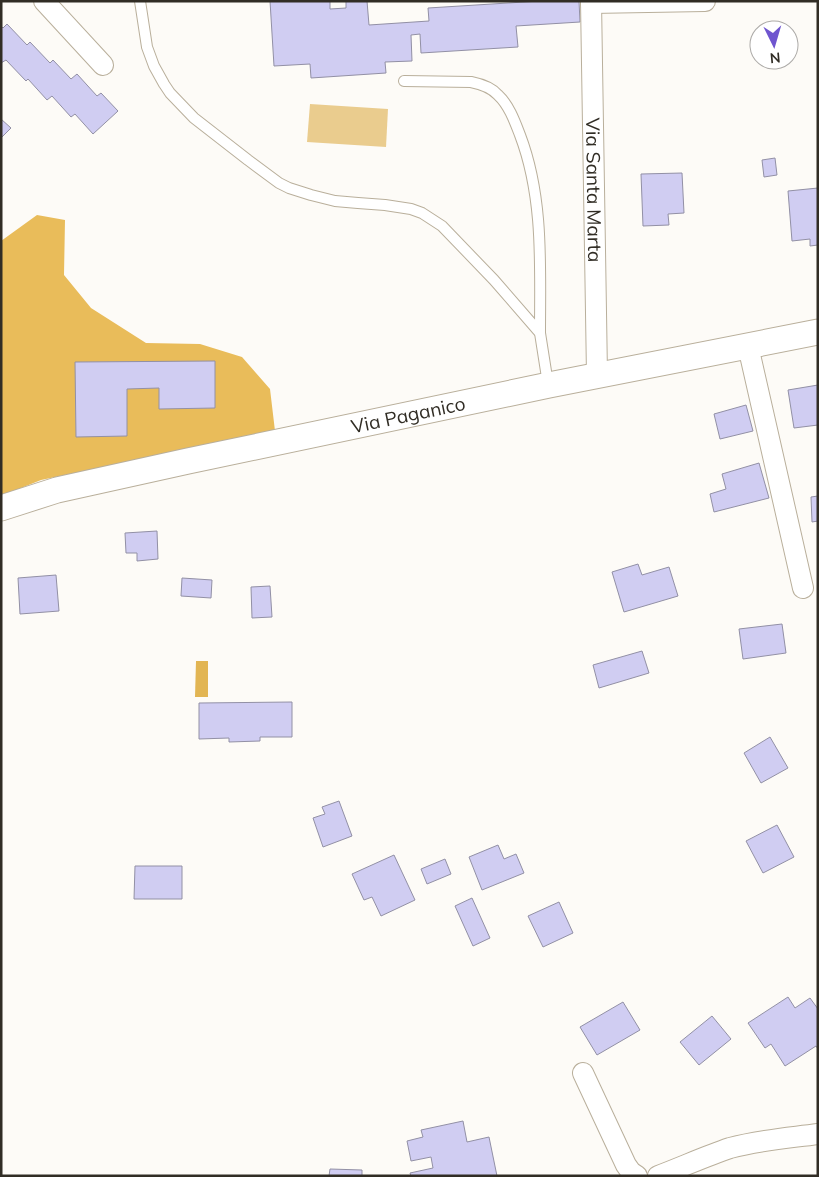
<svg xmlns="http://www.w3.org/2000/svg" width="819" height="1177" font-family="Mulish,sans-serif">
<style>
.green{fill:#eacc8e}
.forest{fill:#e9bc5a}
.water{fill:#e2b553}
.building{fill:#d0cdf2;stroke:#9290a5}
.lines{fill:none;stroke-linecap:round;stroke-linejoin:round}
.service-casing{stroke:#b9af9b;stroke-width:12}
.minor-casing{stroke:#b9af9b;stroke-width:22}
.tertiary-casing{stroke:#b9af9b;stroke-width:27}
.service{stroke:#fff;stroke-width:10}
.minor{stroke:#fff;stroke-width:20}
.tertiary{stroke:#fff;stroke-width:25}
.labels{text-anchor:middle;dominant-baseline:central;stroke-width:4;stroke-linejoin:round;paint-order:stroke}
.street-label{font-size:19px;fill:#312d25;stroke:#fff}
</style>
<rect width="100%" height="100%" fill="#fdfbf7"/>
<!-- green -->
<polygon class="green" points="310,104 388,109 386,147 307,142"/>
<!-- forest -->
<polygon class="forest" points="37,215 65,220 64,275 91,308 146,343 200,344 242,357 270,389 275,431 41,480 1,496 1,241"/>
<!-- water -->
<polygon class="water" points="196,661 208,661 208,697 195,697"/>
<!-- building -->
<g class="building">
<polygon points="270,1 330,1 330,9 346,8 346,1 367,1 369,25 429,21 428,8 540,1 579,1 580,22 516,26 518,47 421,53 420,34 411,35 412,61 385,62 386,73 311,78 310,64 274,66"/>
<polygon points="7,24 27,45 30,42 50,63 53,60 71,79 77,74 97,96 101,93 118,111 93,134 75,114 71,117 52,96 47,100 28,79 26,81 6,60 1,63 1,26 3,28"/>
<polygon points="1,119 11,128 1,138"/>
<polygon points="775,158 777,175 764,177 762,160"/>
<polygon points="682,173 684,213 668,214 669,225 643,226 641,174"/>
<polygon points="818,188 818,245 810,246 810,239 792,241 788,191"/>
<polygon points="215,361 215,408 159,409 159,388 127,389 127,436 76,437 75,362"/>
<polygon points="818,385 818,425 794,428 788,390"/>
<polygon points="746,405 753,431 720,439 714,414"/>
<polygon points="759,463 769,498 714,512 710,494 726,489 722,474"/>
<polygon points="818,496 818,521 812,522 811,497"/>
<polygon points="157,531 158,559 137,561 137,553 126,553 125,533"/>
<polygon points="638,564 642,575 669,567 678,596 624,612 612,572"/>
<polygon points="56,575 59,611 20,614 18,578"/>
<polygon points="182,578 212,580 211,598 181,596"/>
<polygon points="270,586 272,617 252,618 251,587"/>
<polygon points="782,624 786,653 743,659 739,629"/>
<polygon points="642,651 649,673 599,688 593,665"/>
<polygon points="292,702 292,737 260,737 260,741 229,742 229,738 199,739 199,703"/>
<polygon points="770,737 788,768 761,783 744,753"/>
<polygon points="339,801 352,836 323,847 313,818 325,814 322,807"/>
<polygon points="777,825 794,857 763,873 746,841"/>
<polygon points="498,845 504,859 516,854 524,873 482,890 469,857"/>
<polygon points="394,855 415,900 381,916 372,897 364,900 352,874"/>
<polygon points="445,859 451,874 427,884 421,869"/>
<polygon points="135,866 182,866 182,899 134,899"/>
<polygon points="472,898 490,938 473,946 455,906"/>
<polygon points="559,902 573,933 543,947 528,916"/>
<polygon points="788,997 795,1008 810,998 818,1009 818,1049 816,1046 785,1066 771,1044 765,1048 748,1023"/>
<polygon points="623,1002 640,1030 597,1055 580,1027"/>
<polygon points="712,1016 731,1039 699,1065 680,1042"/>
<polygon points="463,1121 467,1142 489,1137 497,1176 411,1176 410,1173 433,1168 431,1157 411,1161 407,1141 423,1137 421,1130"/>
<polygon points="330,1169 362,1170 362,1176 329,1176"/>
</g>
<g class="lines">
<!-- service casing -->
<g class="service-casing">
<g id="service">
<polyline points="140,1 147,47 154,66 164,84 170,93 194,118 248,160 279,183 289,188 311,195 335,201 358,203 385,205 411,209 422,213 442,226 494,280 540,333 548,384"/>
<path d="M404,81L471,82C481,84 491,87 498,95C509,105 515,122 520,135C544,198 540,267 540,333"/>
</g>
</g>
<!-- minor casing -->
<g class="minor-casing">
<g id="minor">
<polyline points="44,1 103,65"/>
<path id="s1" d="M591,1L597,375"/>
<polyline points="591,3 705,1"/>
<polyline points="748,346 803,588"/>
<polyline points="583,1073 626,1165 631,1172 637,1176"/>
<path d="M658,1176C682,1167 706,1156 730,1148C759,1140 788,1138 818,1134"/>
</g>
</g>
<!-- tertiary casing -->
<g class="tertiary-casing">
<g id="tertiary">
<path id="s2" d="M1,508L57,490L188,461L549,385L818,332"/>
</g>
</g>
<!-- service -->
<use href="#service" class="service"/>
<!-- minor -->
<use href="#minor" class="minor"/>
<!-- tertiary -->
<use href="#tertiary" class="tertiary"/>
</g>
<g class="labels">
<!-- street labels -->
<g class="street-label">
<text stroke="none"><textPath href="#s1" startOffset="189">Via Santa Marta</textPath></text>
<text stroke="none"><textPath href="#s2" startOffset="418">Via Paganico</textPath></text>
</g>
</g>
<!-- border -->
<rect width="819" height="1177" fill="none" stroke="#312d25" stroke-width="5"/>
<!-- north arrow -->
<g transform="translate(774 45) rotate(175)"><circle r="24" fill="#ffffff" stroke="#adaba8"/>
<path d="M0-4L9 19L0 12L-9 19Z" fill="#6f55cf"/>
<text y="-8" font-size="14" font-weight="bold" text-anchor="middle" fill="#312d25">N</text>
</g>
</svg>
